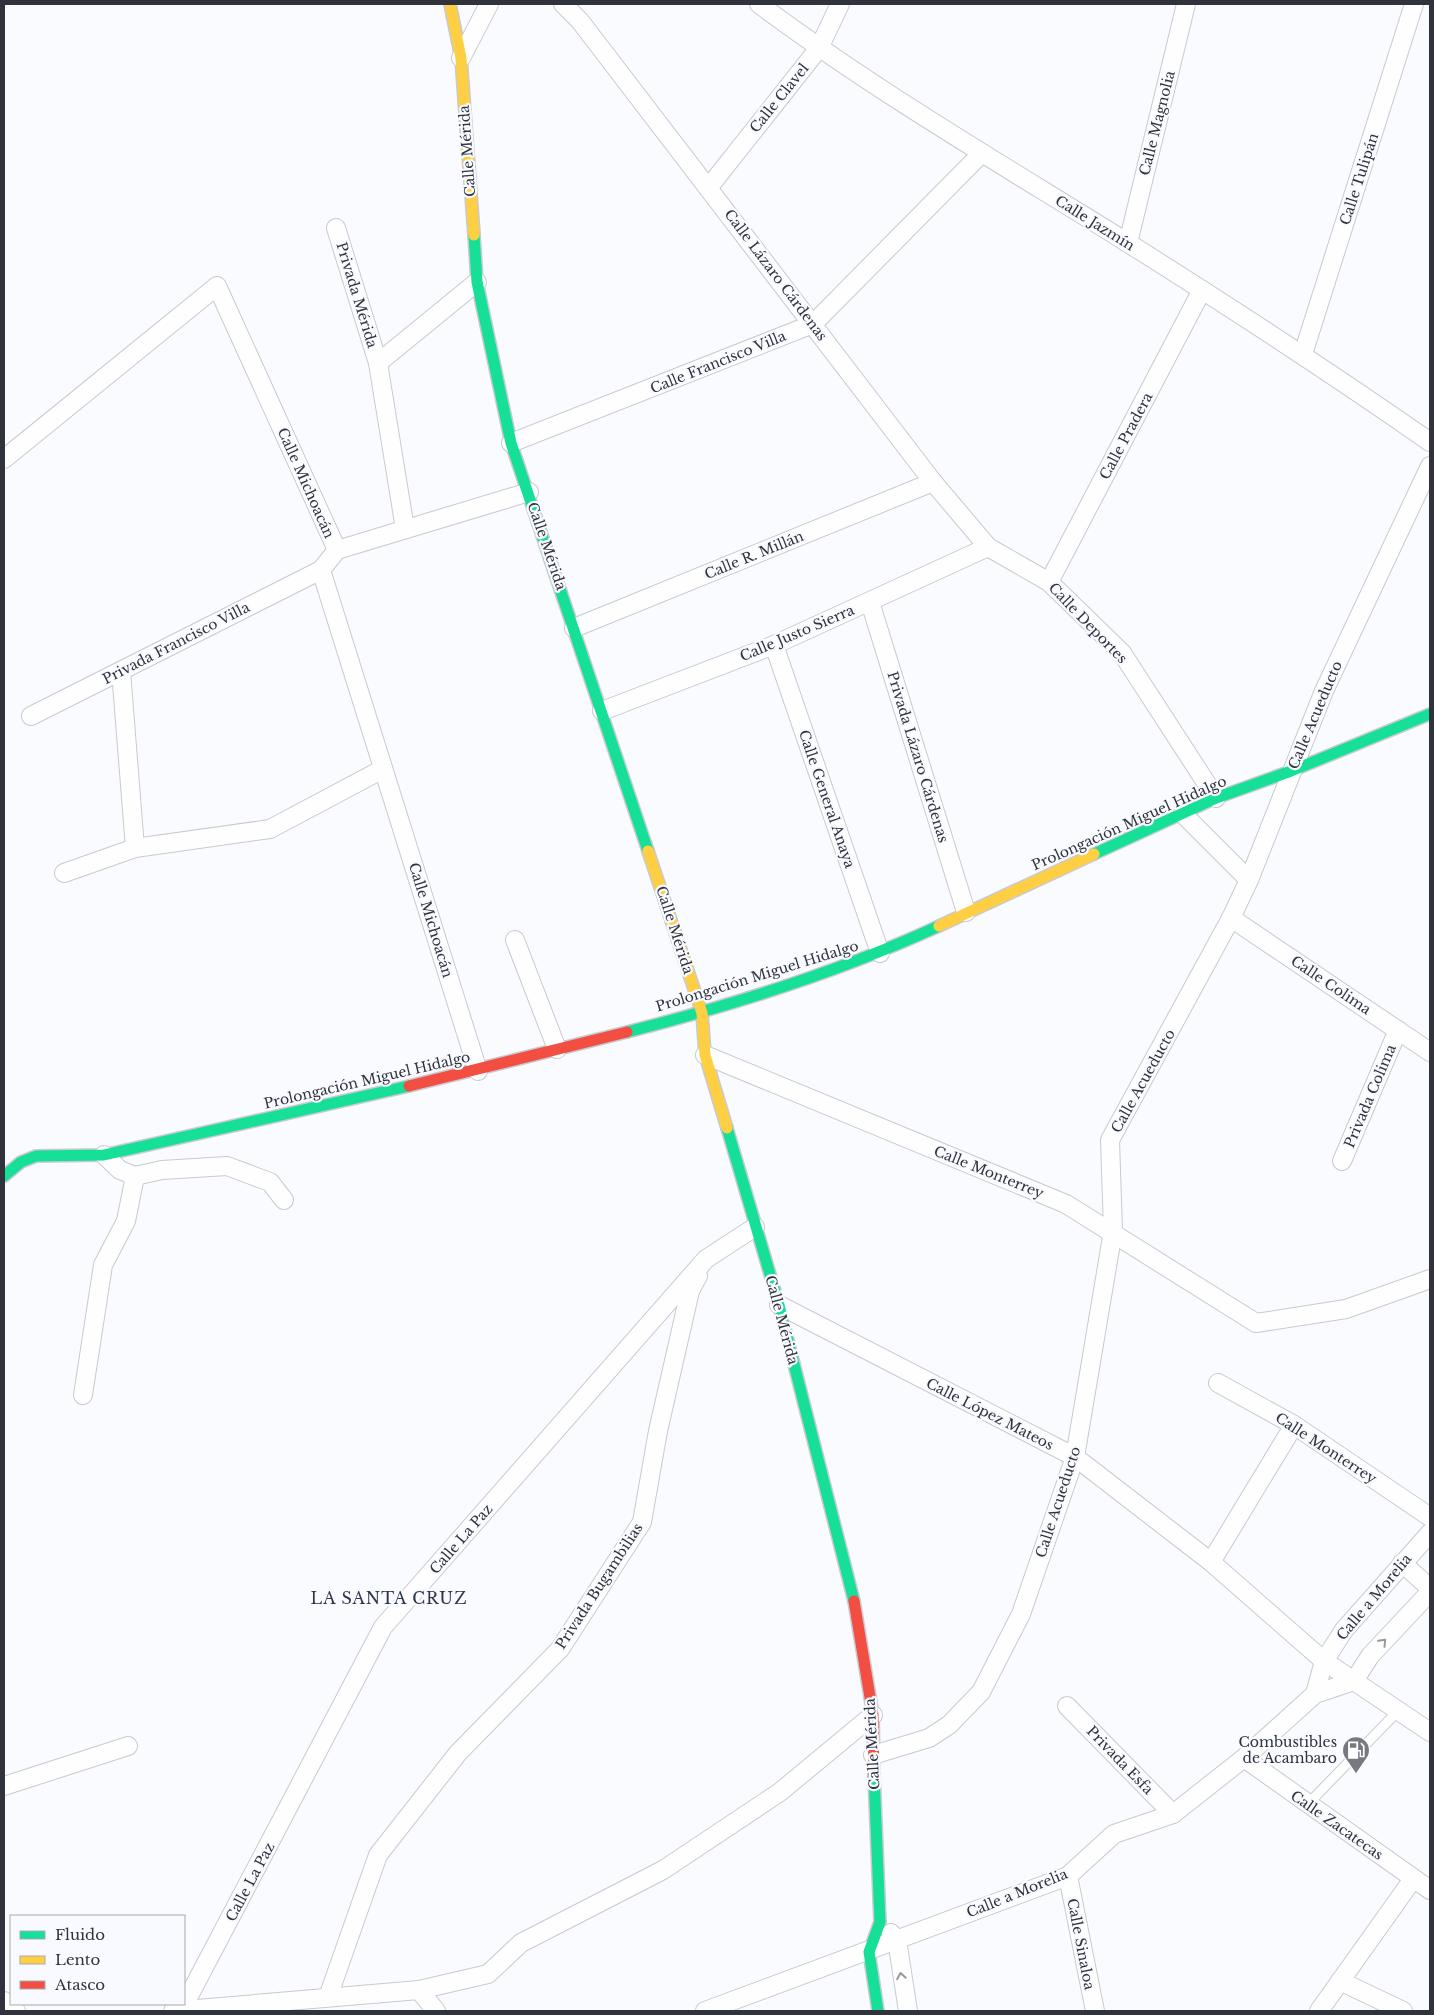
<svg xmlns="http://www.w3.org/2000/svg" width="1434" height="2015" font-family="'Libre Baskerville',serif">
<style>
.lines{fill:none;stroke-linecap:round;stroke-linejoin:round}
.lane-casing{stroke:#c8cad0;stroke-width:11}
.street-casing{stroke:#c8cad0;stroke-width:20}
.fast-casing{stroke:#c8cad0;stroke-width:14}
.slow-casing{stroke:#c8cad0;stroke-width:14}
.jam-casing{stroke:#c8cad0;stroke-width:14}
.lane{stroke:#fefeff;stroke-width:9}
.street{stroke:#fefeff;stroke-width:18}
.fast{stroke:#16e098;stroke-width:11}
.slow{stroke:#ffcf43;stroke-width:11}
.jam{stroke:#f24e42;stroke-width:11}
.oneway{stroke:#97989e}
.labels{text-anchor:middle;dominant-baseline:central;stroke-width:4.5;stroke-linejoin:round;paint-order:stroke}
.street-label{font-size:14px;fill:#30333c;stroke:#f8faff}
.poi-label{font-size:14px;fill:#30333c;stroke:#f8faff;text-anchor:end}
.quarter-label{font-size:16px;letter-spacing:1px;fill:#2e3547;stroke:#f8faff}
</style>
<rect width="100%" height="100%" fill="#f9fbfe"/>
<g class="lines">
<!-- lane casing -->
<g class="lane-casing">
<polyline id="lane" points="1308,1804 1398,1711"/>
</g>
<!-- street casing -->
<g class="street-casing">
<g id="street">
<polyline points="563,4 580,21 933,482 988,547 1049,582 1122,653 1216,798"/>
<path d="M759,4C877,92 1003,165 1128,243C1230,307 1331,373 1430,442"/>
<polyline points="461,58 489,4"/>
<polyline points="709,187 819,48 840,4"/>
<polyline points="336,228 378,363 405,529"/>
<polyline points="1128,243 1186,4"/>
<polyline points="1303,354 1414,4"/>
<polyline points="378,363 477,282"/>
<polyline points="511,443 813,324 982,153"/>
<polyline points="4,459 217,286 337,550 321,570 478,1071"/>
<polyline points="337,550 529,492"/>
<polyline points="1049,582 1202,290"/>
<polyline points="870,602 966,912"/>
<polyline points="574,628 933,482"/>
<polyline points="774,645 880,953"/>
<polyline points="121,671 135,848"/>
<polyline points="602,711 774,645 988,547"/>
<polyline points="31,716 321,570"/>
<polyline points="1183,814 1249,880"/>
<polyline points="64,873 135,848 270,829 383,769"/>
<polyline points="1231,918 1430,1052"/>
<polyline points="515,940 557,1049"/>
<polyline points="705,1055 1066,1204 1256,1323 1346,1309 1430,1279"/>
<polyline points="104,1155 120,1170 135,1176 162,1170 227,1166 270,1182 284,1200"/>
<polyline points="1342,1161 1398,1030"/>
<polyline points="779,1305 1075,1457 1211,1562 1324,1661 1430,1732"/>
<polyline points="1218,1383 1294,1425 1430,1517"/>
<polyline points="83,1395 103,1265 126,1221 135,1176"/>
<polyline points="1211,1562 1294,1425"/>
<polyline points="1402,1563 1430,1588"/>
<polyline points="1315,1694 1324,1661 1344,1630 1430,1533"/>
<polyline points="1067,1706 1173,1814"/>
<polyline points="873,1755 929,1738 949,1725 981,1692 1021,1614 1075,1457 1113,1231 1110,1140 1231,918 1249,880 1324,691 1430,466"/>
<polyline points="1244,1758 1430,1890"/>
<polyline points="4,1786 128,1746"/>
<polyline points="1068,1876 1095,2011"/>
<polyline points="891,1933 897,1940 908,2011"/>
<polyline points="1340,1981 1403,2011"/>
<polyline points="419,1990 436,2011"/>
<polyline points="328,1997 378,1855 458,1753 560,1649 642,1522 658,1431 690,1291 698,1276"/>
<polyline points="4,2001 16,2011"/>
<polyline points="173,2011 419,1990 488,1974 521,1943 663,1870 780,1792 873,1715"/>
<polyline points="181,2011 383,1627 706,1259 755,1227"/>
<polyline points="705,2011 1068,1876 1114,1834 1173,1814 1244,1758 1315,1694 1354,1681 1370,1656 1430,1592"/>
<polyline points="1319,2011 1413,1879"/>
</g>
</g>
<!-- fast casing -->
<g class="fast-casing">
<g id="fast">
<polyline points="474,235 477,282 511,443 648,851"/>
<polyline points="1094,854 1216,798 1291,771 1430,714"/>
<path d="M627,1032C733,1005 839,972 939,926"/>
<polyline points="727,1128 779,1305 854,1601"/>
<polyline points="4,1176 21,1162 36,1156 104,1155 409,1086"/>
<polyline points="874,1775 880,1922 869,1952 878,2011"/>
</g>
</g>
<!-- slow casing -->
<g class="slow-casing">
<g id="slow">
<polyline points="450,4 461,58 474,235"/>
<polyline points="648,851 702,1013 705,1055 727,1128"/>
<polyline points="939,926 1094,854"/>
</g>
</g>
<!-- jam casing -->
<g class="jam-casing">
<g id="jam">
<polyline points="409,1086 627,1032"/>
<polyline points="854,1601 873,1715 874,1775"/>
</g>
</g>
<!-- lane -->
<use href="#lane" class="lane"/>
<!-- street -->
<use href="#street" class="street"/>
<!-- fast -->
<use href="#fast" class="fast"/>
<!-- slow -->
<use href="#slow" class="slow"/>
<!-- jam -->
<use href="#jam" class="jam"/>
</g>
<!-- one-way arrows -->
<defs><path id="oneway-chevron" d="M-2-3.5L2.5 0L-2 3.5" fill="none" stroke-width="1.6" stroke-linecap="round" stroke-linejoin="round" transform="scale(1.25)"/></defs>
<g class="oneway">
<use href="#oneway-chevron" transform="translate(1383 1642) rotate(-47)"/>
<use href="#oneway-chevron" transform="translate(901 1976) rotate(-100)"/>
</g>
<!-- icons -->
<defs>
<g id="fuel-pin" transform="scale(1.4375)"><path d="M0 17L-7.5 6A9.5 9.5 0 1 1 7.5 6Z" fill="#767980" stroke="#f8faff"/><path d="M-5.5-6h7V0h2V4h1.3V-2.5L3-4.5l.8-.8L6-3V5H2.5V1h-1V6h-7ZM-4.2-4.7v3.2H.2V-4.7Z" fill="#fff"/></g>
</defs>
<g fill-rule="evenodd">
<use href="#fuel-pin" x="1356" y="1750"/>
</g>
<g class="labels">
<!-- street labels -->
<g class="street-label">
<text transform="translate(779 98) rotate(-51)">Calle Clavel</text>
<text transform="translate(1157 123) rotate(-76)">Calle Magnolia</text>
<text transform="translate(467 151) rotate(-94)">Calle Mérida</text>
<text transform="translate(1359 179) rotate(-72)">Calle Tulipán</text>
<text transform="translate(1095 223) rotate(32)">Calle Jazmín</text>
<text transform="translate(776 275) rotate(53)">Calle Lázaro Cárdenas</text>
<text transform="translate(357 295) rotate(73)">Privada Mérida</text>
<text transform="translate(718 362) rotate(-22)">Calle Francisco Villa</text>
<text transform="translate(1126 436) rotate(-62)">Calle Pradera</text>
<text transform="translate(306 483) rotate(66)">Calle Michoacán</text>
<text transform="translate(547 546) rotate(71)">Calle Mérida</text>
<text transform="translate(754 555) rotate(-22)">Calle R. Millán</text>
<text transform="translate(1088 623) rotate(46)">Calle Deportes</text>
<text transform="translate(797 633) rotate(-23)">Calle Justo Sierra</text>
<text transform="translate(176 643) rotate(-27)">Privada Francisco Villa</text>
<text transform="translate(1315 715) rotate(-67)">Calle Acueducto</text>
<text transform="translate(918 757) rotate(73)">Privada Lázaro Cárdenas</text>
<text transform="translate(827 799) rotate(71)">Calle General Anaya</text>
<text transform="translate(1129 823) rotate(-24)">Prolongación Miguel Hidalgo</text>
<text transform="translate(431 920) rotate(73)">Calle Michoacán</text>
<text transform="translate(675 930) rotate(72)">Calle Mérida</text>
<text transform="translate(757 976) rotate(-17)">Prolongación Miguel Hidalgo</text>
<text transform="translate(1331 985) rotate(34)">Calle Colima</text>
<text transform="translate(367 1080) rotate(-13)">Prolongación Miguel Hidalgo</text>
<text transform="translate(1143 1081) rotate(-61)">Calle Acueducto</text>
<text transform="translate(1370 1096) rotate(-67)">Privada Colima</text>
<text transform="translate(989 1172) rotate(22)">Calle Monterrey</text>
<text transform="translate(782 1320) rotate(75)">Calle Mérida</text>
<text transform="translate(990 1414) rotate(27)">Calle López Mateos</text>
<text transform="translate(1326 1448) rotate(33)">Calle Monterrey</text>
<text transform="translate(1058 1502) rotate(-72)">Calle Acueducto</text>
<text transform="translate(461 1539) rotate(-49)">Calle La Paz</text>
<text transform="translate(599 1586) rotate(-57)">Privada Bugambilias</text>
<text transform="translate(1374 1597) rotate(-50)">Calle a Morelia</text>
<text transform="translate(872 1744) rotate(-93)">Calle Mérida</text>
<text transform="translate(1120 1760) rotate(46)">Privada Esfa</text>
<text transform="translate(1337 1825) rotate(35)">Calle Zacatecas</text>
<text transform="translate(250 1882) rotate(-62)">Calle La Paz</text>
<text transform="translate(1017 1893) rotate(-22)">Calle a Morelia</text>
<text transform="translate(1081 1944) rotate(79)">Calle Sinaloa</text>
</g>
<!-- poi labels -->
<g class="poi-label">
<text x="1337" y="1742">Combustibles<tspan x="1337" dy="16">de Acambaro</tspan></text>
</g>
<!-- quarter labels -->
<g class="quarter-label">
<text x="389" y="1598">LA SANTA CRUZ</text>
</g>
</g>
<!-- border -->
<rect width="1434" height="2015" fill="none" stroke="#30333c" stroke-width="10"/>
<!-- legend -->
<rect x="10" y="1915" width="175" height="90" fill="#f8faff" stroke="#a8aab1"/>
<rect x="20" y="1931" width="25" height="8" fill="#16e098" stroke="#a8aab1"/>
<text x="55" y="1940" font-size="15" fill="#30333c">Fluido</text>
<rect x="20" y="1956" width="25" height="8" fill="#ffcf43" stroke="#a8aab1"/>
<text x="55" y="1965" font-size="15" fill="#30333c">Lento</text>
<rect x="20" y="1981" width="25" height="8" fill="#f24e42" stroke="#a8aab1"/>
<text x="55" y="1990" font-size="15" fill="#30333c">Atasco</text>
</svg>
